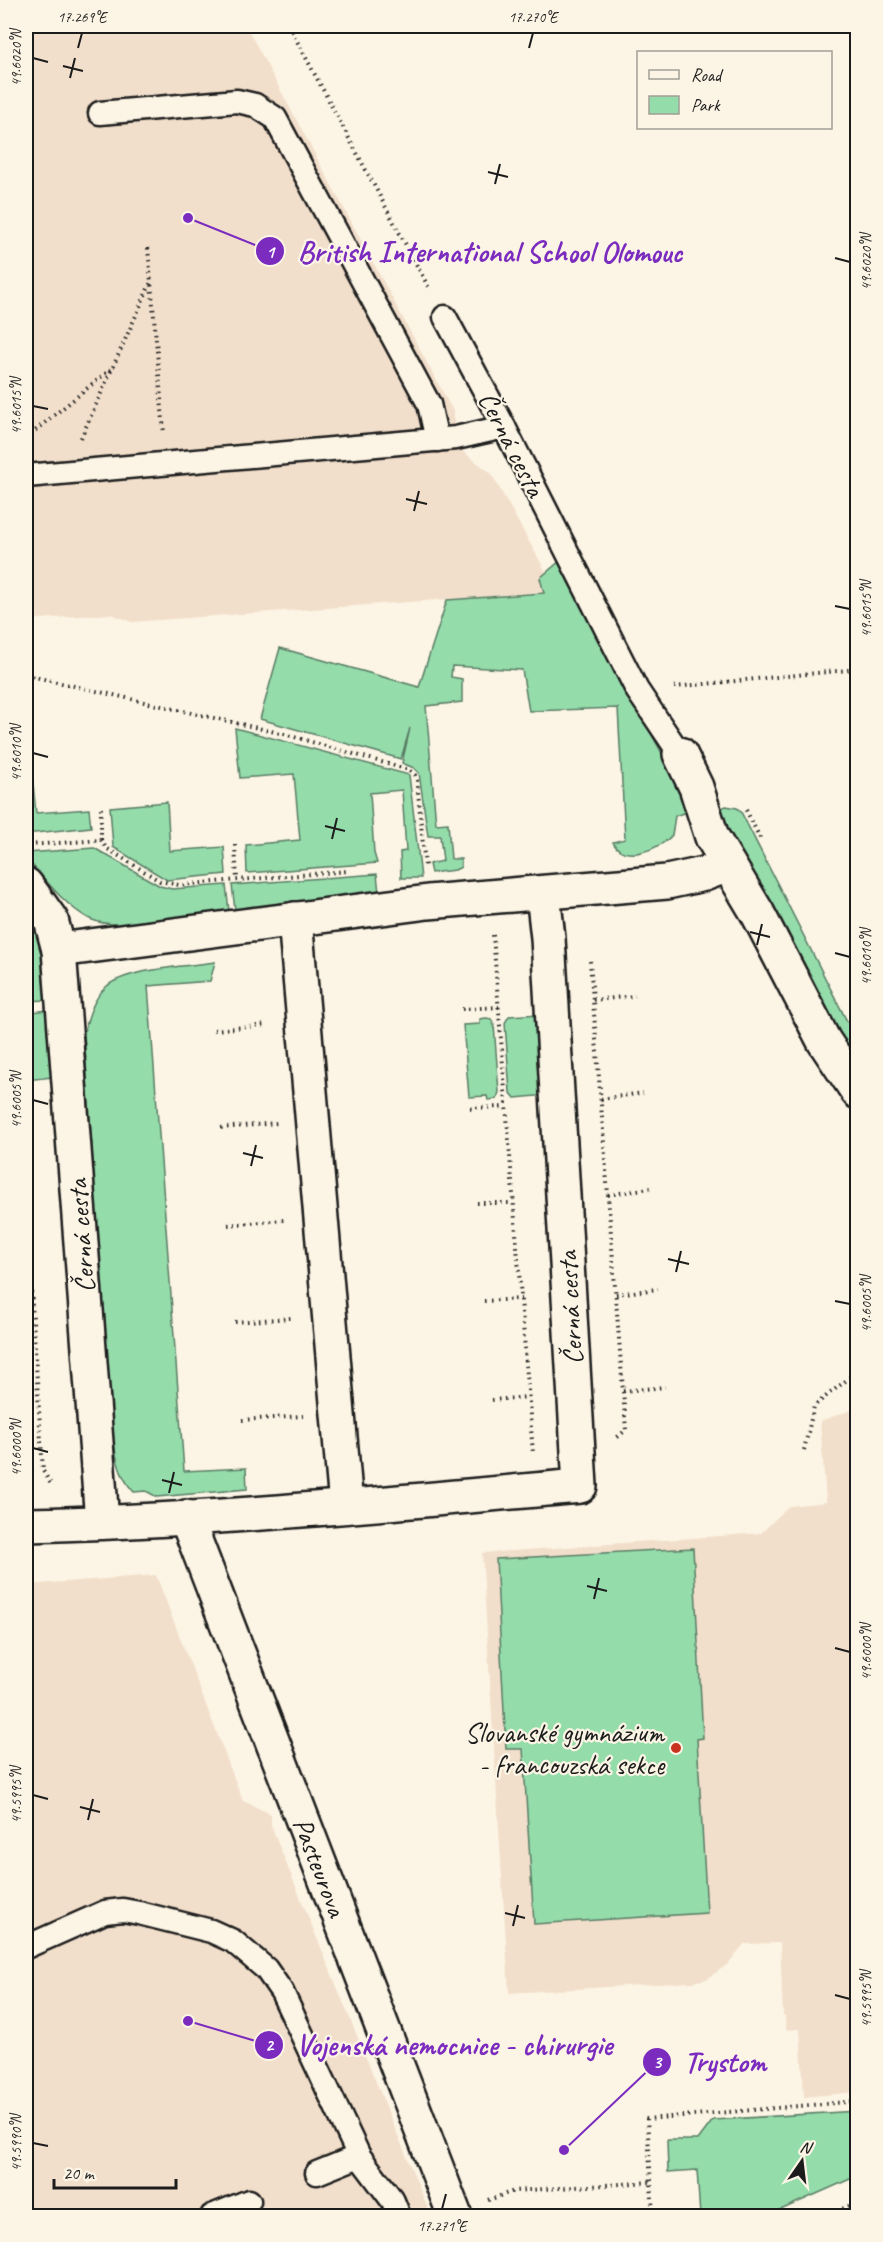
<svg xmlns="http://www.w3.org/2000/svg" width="883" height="2242" font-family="Caveat,sans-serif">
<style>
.built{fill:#f2dfcb}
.green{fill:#95dcab;stroke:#587c64;stroke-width:1.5}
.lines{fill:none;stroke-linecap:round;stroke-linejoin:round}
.service-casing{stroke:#1c1c1c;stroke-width:27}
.minor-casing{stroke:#1c1c1c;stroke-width:38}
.path{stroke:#1c1c1c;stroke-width:4;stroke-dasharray:1.5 4.5;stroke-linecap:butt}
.service{stroke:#fcf5e5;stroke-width:22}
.minor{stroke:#fcf5e5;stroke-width:33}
.ticks{fill:none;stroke:#1c1c1c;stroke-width:2}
.poi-dot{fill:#c8321e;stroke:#fcf5e5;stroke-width:2}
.labels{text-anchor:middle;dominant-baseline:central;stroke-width:4.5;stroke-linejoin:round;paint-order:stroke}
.street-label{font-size:28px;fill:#1c1c1c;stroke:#fcf5e5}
.poi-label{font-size:28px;fill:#1c1c1c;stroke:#fcf5e5;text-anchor:end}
.leader{fill:none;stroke:#7b2cbf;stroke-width:2}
.callout-dot{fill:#7b2cbf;stroke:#fcf5e5;stroke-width:2}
.mark-label{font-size:18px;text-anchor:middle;font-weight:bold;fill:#fff}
.callout-label{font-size:30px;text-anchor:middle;font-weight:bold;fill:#7b2cbf;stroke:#fcf5e5;stroke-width:4.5;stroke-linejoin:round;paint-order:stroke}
.neatline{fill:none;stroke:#1c1c1c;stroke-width:2}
.ticks-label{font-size:15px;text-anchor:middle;fill:#1c1c1c}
</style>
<rect width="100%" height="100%" fill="#fcf5e5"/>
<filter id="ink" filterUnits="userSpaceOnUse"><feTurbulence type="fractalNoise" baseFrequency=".0167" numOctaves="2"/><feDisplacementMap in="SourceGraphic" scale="12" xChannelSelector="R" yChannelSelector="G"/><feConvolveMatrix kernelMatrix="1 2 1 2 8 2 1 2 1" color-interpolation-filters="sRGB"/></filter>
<g filter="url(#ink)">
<!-- built -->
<g class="built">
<polygon points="26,26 246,26 453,411 458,448 491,473 550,579 547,592 132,622 111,614 26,620"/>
<polygon points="857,1408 857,2092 804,2097 800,2029 786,2030 785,2016 783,2016 780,1943 744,1944 728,1964 707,1979 692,1982 509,1993 482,1553 761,1533 789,1506 826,1502 820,1421"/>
<polygon points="156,1575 243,1801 271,1814 271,1826 431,2216 26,2216 26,1585"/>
</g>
<!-- green -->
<g class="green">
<path d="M560,561L578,592L577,598L681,788L689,811L675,816L672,835C661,849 622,864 613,842L625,839L618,708L529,711L522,670L452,666L451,677L462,679V702L426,706L436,824L448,823L451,859H461V867L455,870L431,873L429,864L443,861L440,836H428L419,773L414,768L402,763L410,728L401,759L260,719L280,648L419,687L447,600L544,593L540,578Z"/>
<polygon points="235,728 409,775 421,878 401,878 400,852 406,851 402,790 370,793 374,853 377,863 247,873 246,845 300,840 294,774 240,778"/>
<polygon points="26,764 31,764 36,813 89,809 91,827 26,834"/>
<polygon points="167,802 170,851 224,847 226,874 167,880 113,847 110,807"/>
<polygon points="726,806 737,808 741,812 857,1041 857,1073 717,810"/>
<path d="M94,848L160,886L172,889L226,885L229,911C196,916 117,934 88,918C63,904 45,879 26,858L27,853Z"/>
<polygon points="377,874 379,893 235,910 232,885"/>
<path d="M26,910C44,936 44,969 47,1000L26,1001Z"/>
<path d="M215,962L210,981L148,986L184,1471L246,1468L247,1489L157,1497L146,1491L134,1492C116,1473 115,1449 111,1424L84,1033C88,1017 93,999 106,987C125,969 188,966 215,962Z"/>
<polygon points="47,1010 52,1077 26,1080 26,1013"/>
<polygon points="540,1014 547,1095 515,1098 510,1092 505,1023 509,1016"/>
<polygon points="486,1018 491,1019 494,1025 499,1092 497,1099 488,1100 487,1096 469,1097 463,1025 480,1024 480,1019"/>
<polygon points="693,1548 703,1738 697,1739 707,1913 534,1924 523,1749 506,1749 496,1559"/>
<polygon points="857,2111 857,2176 767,2216 700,2216 697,2170 668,2172 667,2140 698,2140 713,2120"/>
</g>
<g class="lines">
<!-- service casing -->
<g class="service-casing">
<g id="service">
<polyline points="100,113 237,101 255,105 275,118 429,404 437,440"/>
<polyline points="445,317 504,427 637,690 680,754"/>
<polyline points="26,476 456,438 504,427"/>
<polyline points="26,1947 105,1912 123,1910 139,1913 211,1931 233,1941 266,1969 282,1992 359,2156 393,2201 399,2216"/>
<polyline points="317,2173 359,2156"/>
<polyline points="212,2216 249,2201"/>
</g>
</g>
<!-- minor casing -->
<g class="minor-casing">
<g id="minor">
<polyline points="680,754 696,787 712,837 758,914 824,1041 858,1092"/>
<polyline points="26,885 51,920 59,950 102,1522"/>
<polyline points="295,919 346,1506"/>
<polyline points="59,950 428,902 667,882 704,874 728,865"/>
<polyline points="186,1517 455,2216"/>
<path d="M26,1525C211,1521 396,1502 580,1486L548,938L543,894"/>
</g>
</g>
<!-- path -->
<g class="path">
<polyline points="289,26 430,290"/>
<polyline points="148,248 151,282"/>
<polyline points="26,438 111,369"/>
<polyline points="81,438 151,282 164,433"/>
<polyline points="26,675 284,734 409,770 415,775 417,781 425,866"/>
<polyline points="674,687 858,669"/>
<polyline points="101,808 101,840"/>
<polyline points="746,810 760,838"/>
<polyline points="29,845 101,840 106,848 160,881 179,885 348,871"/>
<polyline points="235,845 237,880"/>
<polyline points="493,935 533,1454"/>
<polyline points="590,961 626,1430 614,1440"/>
<polyline points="593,1000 635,996"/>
<polyline points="462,1009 499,1007"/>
<polyline points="214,1030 267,1025"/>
<polyline points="26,1095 34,1095"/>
<polyline points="601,1099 643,1093"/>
<polyline points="470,1108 506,1107"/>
<polyline points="26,1119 36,1118"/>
<polyline points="221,1128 277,1123"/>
<polyline points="608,1195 650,1188"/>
<polyline points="477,1203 513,1203"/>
<polyline points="26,1214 43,1471 52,1486"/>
<polyline points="228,1225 284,1220"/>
<polyline points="616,1294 658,1289"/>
<polyline points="484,1301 521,1299"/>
<polyline points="235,1322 291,1318"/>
<polyline points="623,1391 665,1387"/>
<polyline points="492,1400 528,1397"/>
<polyline points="242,1420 303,1416"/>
<polyline points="804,1450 814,1406 858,1371"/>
<polyline points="488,2200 514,2191 651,2182"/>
<polyline points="653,2216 647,2119 858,2101"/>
<polyline points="826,2216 858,2202"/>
</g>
<!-- service -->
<use href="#service" class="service"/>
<!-- minor -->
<use href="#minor" class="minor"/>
</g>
</g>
<!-- ticks -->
<path class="ticks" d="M78,48L82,33M529,48L533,33M33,58L48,62M63,66L83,71M70,78L75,58M488,172L508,177M495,184L500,164M835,258L850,262M33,406L48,409M406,499L427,504M414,511L419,491M835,606L850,609M33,753L48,757M325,826L345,831M332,839L337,818M750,932L770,937M757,945L762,924M835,953L850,957M33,1100L48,1104M243,1153L263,1158M251,1166L256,1145M668,1259L689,1264M676,1272L681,1251M835,1301L850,1304M33,1448L48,1452M162,1480L182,1485M169,1493L174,1472M587,1586L607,1591M594,1599L599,1578M835,1648L850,1652M33,1795L48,1799M80,1807L100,1812M88,1820L93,1799M505,1913L525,1918M513,1926L518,1905M835,1995L850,1999M33,2143L48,2146M442,2209L446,2194"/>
<!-- markers -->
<circle class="poi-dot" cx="676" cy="1748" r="6"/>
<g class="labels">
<!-- street labels -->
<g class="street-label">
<text transform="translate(512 444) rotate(63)">Černá cesta</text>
<text transform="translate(81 1236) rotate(-94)">Černá cesta</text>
<text transform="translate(570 1308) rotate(-93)">Černá cesta</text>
<text transform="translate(320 1867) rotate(69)">Pasteurova</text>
</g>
<!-- poi labels -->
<g class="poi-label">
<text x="664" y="1732">Slovanské gymnázium<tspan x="664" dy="32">- francouzská sekce</tspan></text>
</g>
</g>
<!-- callouts -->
<path class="leader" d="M188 218L270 251M188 2021L269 2045M564 2150L657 2062"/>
<g class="callout-dot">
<circle cx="188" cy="218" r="6"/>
<circle cx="188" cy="2021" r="6"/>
<circle cx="564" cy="2150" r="6"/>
<circle cx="270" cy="251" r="15"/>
<circle cx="269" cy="2045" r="15"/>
<circle cx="657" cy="2062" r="15"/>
</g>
<g class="mark-label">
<text x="270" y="258">1</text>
<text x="269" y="2051">2</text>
<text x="657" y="2068">3</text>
</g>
<g class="callout-label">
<text x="490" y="262">British International School Olomouc</text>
<text x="454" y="2055">Vojenská nemocnice - chirurgie</text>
<text x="725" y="2072">Trystom</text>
</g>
<!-- margin -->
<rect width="883" height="2242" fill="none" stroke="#fcf5e5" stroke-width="66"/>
<!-- legend -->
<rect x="637" y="51" width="195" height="78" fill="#fcf5e5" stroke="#a29e95" stroke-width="1.5"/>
<rect x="649" y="70" width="30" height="9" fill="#fcf5e5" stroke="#a29e95" stroke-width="1.5"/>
<text x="691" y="81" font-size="18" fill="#1c1c1c">Road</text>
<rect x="649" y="96" width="30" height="18" fill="#95dcab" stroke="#a29e95" stroke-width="1.5"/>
<text x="691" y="111" font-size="18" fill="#1c1c1c">Park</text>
<!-- north arrow -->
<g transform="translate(802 2161) rotate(14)" stroke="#fcf5e5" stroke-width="4.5" paint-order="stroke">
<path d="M0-4.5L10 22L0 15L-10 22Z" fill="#1c1c1c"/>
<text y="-9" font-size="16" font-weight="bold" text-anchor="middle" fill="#1c1c1c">N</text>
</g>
<!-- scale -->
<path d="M54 2179v9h122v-9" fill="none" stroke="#1c1c1c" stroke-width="3"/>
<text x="63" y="2179" font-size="18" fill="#1c1c1c" stroke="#fcf5e5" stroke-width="4.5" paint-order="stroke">20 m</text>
<rect x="33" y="33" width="817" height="2176" class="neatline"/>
<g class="ticks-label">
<text x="82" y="22">17.269°E</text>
<text x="533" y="22">17.270°E</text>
<text transform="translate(16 58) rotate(-90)" y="5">49.6020°N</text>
<text transform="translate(866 262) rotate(-90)" y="5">49.6020°N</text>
<text transform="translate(16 406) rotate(-90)" y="5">49.6015°N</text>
<text transform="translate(866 609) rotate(-90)" y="5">49.6015°N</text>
<text transform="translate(16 753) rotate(-90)" y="5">49.6010°N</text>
<text transform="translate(866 957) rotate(-90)" y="5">49.6010°N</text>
<text transform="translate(16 1100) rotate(-90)" y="5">49.6005°N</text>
<text transform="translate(866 1304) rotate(-90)" y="5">49.6005°N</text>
<text transform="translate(16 1448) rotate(-90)" y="5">49.6000°N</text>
<text transform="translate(866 1652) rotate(-90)" y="5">49.6000°N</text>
<text transform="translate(16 1795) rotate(-90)" y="5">49.5995°N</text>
<text transform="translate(866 1999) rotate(-90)" y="5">49.5995°N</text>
<text transform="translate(16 2143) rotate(-90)" y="5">49.5990°N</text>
<text x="442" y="2231">17.271°E</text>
</g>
</svg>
